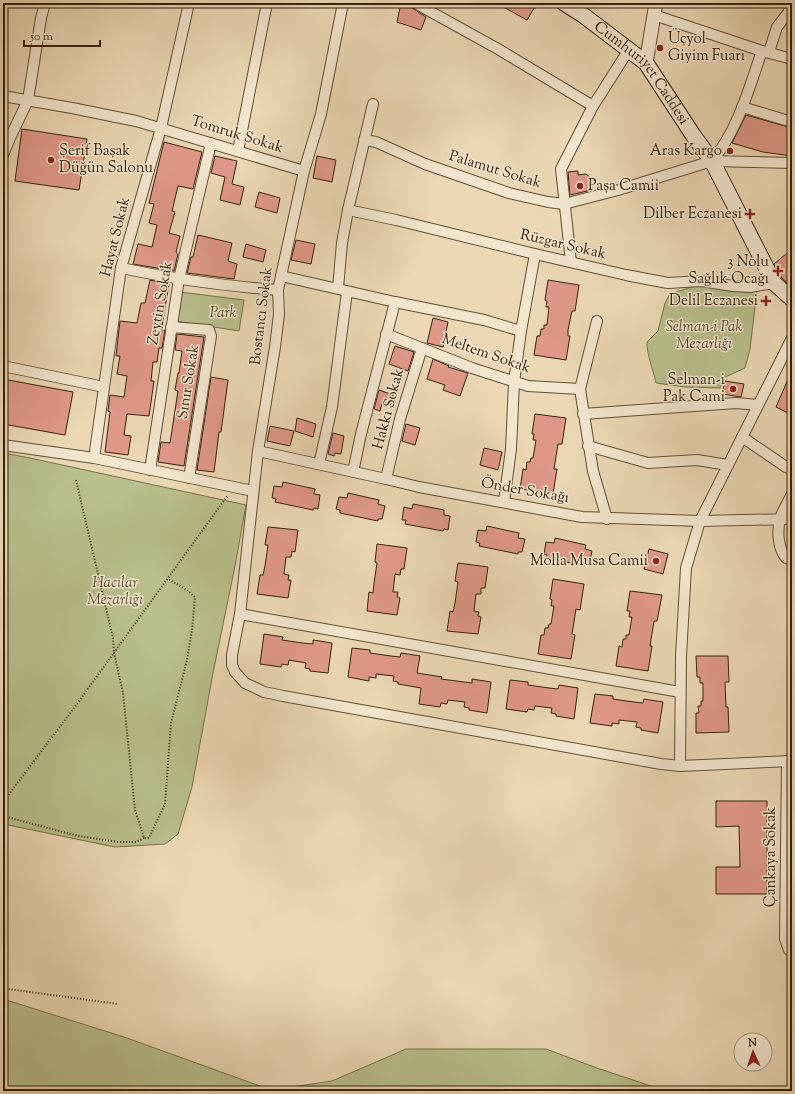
<svg xmlns="http://www.w3.org/2000/svg" width="795" height="1094" font-family="'Sorts Mill Goudy',serif">
<style>
.green{fill:#b8be8c;stroke:#78704a}
.building{fill:#df9888;stroke:#372209}
.lines{fill:none;stroke-linecap:round;stroke-linejoin:round}
.minor-casing{stroke:#644f34;stroke-width:12}
.tertiary-casing{stroke:#644f34;stroke-width:15}
.secondary-casing{stroke:#372209;stroke-width:17}
.path{stroke:#372209;stroke-width:2;stroke-dasharray:1 2;stroke-linecap:butt}
.minor{stroke:#f2e5ce;stroke-width:10}
.tertiary{stroke:#f2e5ce;stroke-width:13}
.secondary{stroke:#f2e5ce;stroke-width:15}
.poi-dot{fill:#8f2418;stroke:#f2e5ce;stroke-width:1.5}
.labels{text-anchor:middle;dominant-baseline:central;stroke-width:3;stroke-linejoin:round;paint-order:stroke}
.poi-label{font-size:15px;fill:#372209;stroke:#f2e5ce;text-anchor:end}
.street-label{font-size:15px;fill:#372209;stroke:#f2e5ce}
.park-label{font-size:15px;font-style:italic;fill:#57492a;stroke:#f2e5ce}
</style>
<rect width="100%" height="100%" fill="#ebd7b4"/>
<filter id="stains"><feTurbulence type="fractalNoise" baseFrequency=".005" numOctaves="4"/><feColorMatrix values="0 0 0 0 .2 0 0 0 0 .09 0 0 0 0 .02 0 0 0 .5 -.17"/></filter>
<radialGradient id="worn" r=".72"><stop offset=".6" stop-color="#630" stop-opacity="0"/><stop offset="1" stop-color="#630" stop-opacity=".3"/></radialGradient>
<!-- green -->
<g class="green">
<path d="M698,285L757,290L750,349L745,368L723,378L720,388L685,387L656,383C653,369 647,356 647,342L658,331L665,303L670,294Z"/>
<polygon points="180,292 244,300 239,331 176,321"/>
<polygon points="3,453 30,458 246,505 235,566 213,673 192,787 178,834 165,844 115,847 3,824"/>
<polygon points="3,999 124,1037 271,1090 332,1081 406,1049 546,1049 597,1068 666,1091 3,1091"/>
</g>
<!-- building -->
<g class="building">
<polygon points="401,3 409,6 426,17 421,30 397,22"/>
<polygon points="496,3 537,3 527,20"/>
<polygon points="746,115 792,128 792,156 763,152 732,143"/>
<polygon points="22,129 87,139 79,190 15,181"/>
<polygon points="164,142 202,152 193,189 178,186 172,211 175,212 169,233 180,236 176,252 178,254 174,271 133,264 138,244 152,247 157,225 149,223 154,204 149,203"/>
<polygon points="215,156 237,161 232,184 244,187 240,205 220,200 225,177 211,173"/>
<polygon points="317,156 336,160 332,182 313,178"/>
<polygon points="578,171 578,175 586,174 591,178 592,190 570,195 568,172"/>
<polygon points="259,192 280,198 277,213 255,207"/>
<polygon points="198,235 232,243 228,261 237,264 234,279 187,273 191,257 193,257"/>
<polygon points="296,240 315,244 311,264 291,260"/>
<polygon points="246,244 266,250 263,262 243,257"/>
<polygon points="792,249 792,287 781,277 774,264"/>
<polygon points="150,280 169,284 162,326 162,330 165,330 162,348 159,348 157,362 153,362 151,381 154,381 149,416 127,414 124,435 131,436 128,455 105,452 110,412 108,411 110,395 124,397 127,376 117,374 120,356 116,356 120,321 137,323 141,303 145,303"/>
<polygon points="548,280 579,285 575,311 572,311 568,330 568,336 570,336 566,360 534,355 537,336 540,336 541,329 544,329 544,325 547,325 549,307 546,307 547,301 545,300"/>
<polygon points="433,318 448,322 443,347 427,343"/>
<polygon points="177,334 204,337 184,466 158,462 161,442 170,443 178,391 175,390 178,373 179,373 182,351 175,350"/>
<polygon points="395,346 414,352 408,371 389,364"/>
<polygon points="433,359 449,366 448,367 468,373 460,396 443,390 445,385 427,379"/>
<polygon points="792,370 792,415 776,407"/>
<polygon points="211,377 228,380 221,432 219,432 214,472 197,470"/>
<polygon points="3,379 73,392 65,435 3,424"/>
<polygon points="725,381 744,384 741,397 722,394"/>
<polygon points="379,390 393,395 390,406 382,404 380,411 374,409"/>
<polygon points="535,414 566,418 562,444 558,444 554,469 557,469 553,494 520,489 523,469 526,470 527,462 530,462 531,458 533,458 536,440 533,440 534,434 532,434"/>
<polygon points="297,418 316,424 313,437 295,431"/>
<polygon points="406,424 420,428 415,445 402,441"/>
<polygon points="270,426 294,431 290,446 267,441"/>
<polygon points="333,433 344,436 341,454 335,453 334,456 328,454"/>
<polygon points="484,448 502,452 498,470 480,465"/>
<polygon points="283,482 315,489 314,494 320,495 318,509 314,508 313,510 275,502 276,499 272,498 274,486 282,487"/>
<polygon points="348,493 379,500 378,504 385,506 382,519 378,519 378,521 340,513 340,510 336,509 339,497 347,498"/>
<polygon points="413,504 444,510 444,515 450,516 448,530 444,529 443,531 405,524 406,520 402,520 404,507 412,509"/>
<polygon points="487,526 519,533 518,538 525,539 522,552 518,552 518,554 479,546 480,543 476,542 478,530 486,531"/>
<polygon points="268,527 298,530 295,552 292,551 291,557 286,557 284,574 289,575 288,580 291,580 288,598 257,594 260,575 263,575 265,566 268,545 265,545"/>
<polygon points="555,538 586,545 585,549 592,551 589,564 585,563 585,566 547,558 547,555 544,554 546,542 554,543"/>
<polygon points="377,544 407,548 404,569 401,569 400,575 395,574 393,592 398,592 397,597 400,598 397,615 367,611 369,592 373,593 374,583 377,563 375,562"/>
<polygon points="649,549 668,554 663,574 644,569"/>
<polygon points="458,563 488,567 485,588 481,588 481,594 476,594 474,611 479,612 478,616 481,617 478,634 447,631 450,611 453,612 455,603 458,582 455,581"/>
<polygon points="553,579 584,584 580,610 576,609 572,634 575,635 571,659 538,654 541,635 544,635 545,628 548,628 549,624 551,624 554,606 551,606 552,600 550,599"/>
<polygon points="630,591 662,595 657,621 654,621 650,646 652,646 648,671 616,666 619,646 622,647 623,639 626,639 626,635 629,635 632,617 629,617 630,611 627,611"/>
<polygon points="264,634 283,637 282,640 303,643 313,644 313,640 332,643 328,673 310,671 310,669 305,668 306,663 289,660 288,665 282,664 281,667 260,664"/>
<polygon points="352,648 370,650 370,653 391,656 400,657 401,653 420,656 417,673 442,677 441,679 472,683 472,679 491,682 487,713 469,710 469,708 464,707 465,702 448,700 447,704 441,703 440,707 419,704 421,688 398,684 398,682 393,681 394,676 376,674 376,678 369,677 369,681 348,677"/>
<polygon points="696,656 728,656 729,682 725,682 726,707 728,707 729,732 696,733 696,713 699,713 698,706 701,706 701,701 703,701 703,683 700,683 700,677 697,677"/>
<polygon points="510,680 528,682 528,685 549,688 558,689 559,685 578,688 574,719 556,716 556,714 551,713 552,708 535,706 534,710 528,709 527,712 506,709"/>
<polygon points="595,694 613,696 613,699 634,702 643,703 644,699 663,702 658,733 641,730 641,728 636,727 637,722 619,720 619,724 612,723 612,726 590,723"/>
<polygon points="716,801 767,801 767,894 716,894 716,867 740,867 739,826 716,827"/>
</g>
<g class="lines">
<!-- minor casing -->
<g class="minor-casing">
<g id="minor">
<polyline points="343,3 321,114 304,171 278,290 279,314 275,347 258,451 240,614 232,655 232,665 235,672 245,683 264,692 283,696 661,764 680,766 792,761"/>
<polyline points="415,3 498,49 593,106"/>
<polyline points="654,15 762,51 792,59"/>
<polyline points="769,52 777,27 788,13 792,3"/>
<polyline points="3,96 72,108 136,121 304,171"/>
<polyline points="742,107 792,122"/>
<polyline points="364,140 376,142 425,164 509,193 548,202 564,204 618,190 712,161 792,163"/>
<polyline points="238,151 267,3"/>
<polyline points="3,155 10,138 28,100 41,18 45,3"/>
<path d="M712,161C738,130 749,88 762,51"/>
<polyline points="348,210 396,220 535,254 626,275 668,283 701,281 733,286 750,287 774,283"/>
<polyline points="571,262 561,169 593,106 628,51"/>
<path d="M121,268C173,279 225,286 278,290"/>
<polyline points="281,276 395,302 484,320 521,331"/>
<polyline points="338,288 342,243 348,210 373,104"/>
<polyline points="597,321 580,389 593,471 607,519"/>
<polyline points="171,327 209,330 211,336 189,478"/>
<polyline points="386,334 472,368 528,386 580,389"/>
<polyline points="3,366 104,387"/>
<polyline points="583,414 736,403 758,405"/>
<polyline points="742,437 786,467 792,469"/>
<polyline points="3,445 94,458 253,491"/>
<polyline points="588,446 648,463 697,460 728,465"/>
<polyline points="258,451 386,479 419,487 582,517 700,521 792,519"/>
<polyline points="94,458 121,268 161,128 189,3"/>
<polyline points="319,464 332,407 347,292"/>
<polyline points="150,470 179,279 211,143"/>
<polyline points="353,472 361,434 395,302"/>
<polyline points="386,479 400,419 422,348"/>
<path d="M792,494C788,502 782,511 780,519C777,531 778,549 786,558H792"/>
<polyline points="504,502 511,449 514,382 521,331 535,254"/>
<polyline points="240,614 680,692"/>
<polyline points="787,761 785,939 789,950 792,951"/>
<polyline points="680,766 681,656 686,568 700,521 792,338"/>
</g>
</g>
<!-- tertiary casing -->
<g class="tertiary-casing">
<polyline id="tertiary" points="646,63 656,3"/>
</g>
<!-- secondary casing -->
<g class="secondary-casing">
<g id="secondary">
<path id="s1" d="M564,3L583,15L646,63L693,135L712,161L774,283L792,299"/>
</g>
</g>
<!-- path -->
<g class="path">
<polyline points="76,480 113,638 114,653 123,693 135,810 144,838 149,838 165,804 171,723 187,660 192,630 195,597 187,590 168,579"/>
<polyline points="3,802 74,708 228,495"/>
<polyline points="3,816 78,836 119,842 136,842 144,838"/>
<polyline points="3,987 8,989 118,1004"/>
</g>
<!-- minor -->
<use href="#minor" class="minor"/>
<!-- tertiary -->
<use href="#tertiary" class="tertiary"/>
<!-- secondary -->
<use href="#secondary" class="secondary"/>
</g>
<!-- markers -->
<g class="poi-dot">
<circle cx="660" cy="48" r="4"/>
<circle cx="730" cy="151" r="4"/>
<circle cx="51" cy="160" r="4"/>
<circle cx="580" cy="186" r="4"/>
<path d="M748 208h4v4h4v4h-4v4h-4v-4h-4v-4h4z"/>
<path d="M776 265h4v4h4v4h-4v4h-4v-4h-4v-4h4z"/>
<path d="M764 295h4v4h4v4h-4v4h-4v-4h-4v-4h4z"/>
<circle cx="733" cy="389" r="4"/>
<circle cx="656" cy="561" r="4"/>
</g>
<g class="labels">
<!-- poi labels -->
<g class="poi-label">
<text x="668" y="39" text-anchor="start">Üçyol<tspan x="668" dy="17">Giyim Fuarı</tspan></text>
<text x="59" y="151" text-anchor="start">Şerif Başak<tspan x="59" dy="17">Düğün Salonu</tspan></text>
<text x="722" y="151">Aras Kargo</text>
<text x="588" y="186" text-anchor="start">Paşa Camii</text>
<text x="742" y="214">Dilber Eczanesi</text>
<text x="769" y="262">3 Nolu<tspan x="769" dy="17">Sağlık Ocağı</tspan></text>
<text x="758" y="301">Delil Eczanesi</text>
<text x="725" y="380">Selman-i<tspan x="725" dy="17">Pak Cami</tspan></text>
<text x="648" y="561">Molla Musa Camii</text>
</g>
<!-- street labels -->
<g class="street-label">
<text stroke="none"><textPath href="#s1" startOffset="106">Cumhuriyet Caddesi</textPath></text>
<text transform="translate(237 135) rotate(17)">Tomruk Sokak</text>
<text transform="translate(495 170) rotate(17)">Palamut Sokak</text>
<text transform="translate(116 237) rotate(-76)">Hayat Sokak</text>
<text transform="translate(563 245) rotate(13)">Rüzgar Sokak</text>
<text transform="translate(161 303) rotate(-80)">Zeytin Sokak</text>
<text transform="translate(262 316) rotate(-83)">Bostancı Sokak</text>
<text transform="translate(486 354) rotate(19)">Meltem Sokak</text>
<text transform="translate(189 382) rotate(-81)">Sınır Sokak</text>
<text transform="translate(389 409) rotate(-75)">Hakkı Sokak</text>
<text transform="translate(525 491) rotate(10)">Önder Sokağı</text>
<text transform="translate(771 857) rotate(-90)">Çankaya Sokak</text>
</g>
<!-- park labels -->
<g class="park-label">
<text x="223" y="313">Park</text>
<text x="704" y="327">Selman-i Pak<tspan x="704" dy="17">Mezarlığı</tspan></text>
<text x="115" y="583">Hacılar<tspan x="115" dy="17">Mezarlığı</tspan></text>
</g>
</g>
<!-- margin -->
<rect width="795" height="1094" fill="none" stroke="#ebd7b4" stroke-width="16"/>
<rect x="4" y="4" width="787" height="1086" fill="none" stroke="#372209" stroke-width="2"/>
<rect x="8" y="8" width="779" height="1078" fill="none" stroke="#372209"/>
<!-- north arrow -->
<g transform="translate(753 1052) rotate(357)"><circle r="19" fill="#f2e5ce" stroke="#a7977f"/>
<path d="M0-3L7 15L0 10L-7 15Z" fill="#8f2418"/>
<text y="-6" font-size="11" font-weight="bold" text-anchor="middle" fill="#372209">N</text>
</g>
<!-- scale -->
<path d="M24 40v6h76v-6" fill="none" stroke="#372209" stroke-width="2"/>
<text x="30" y="40" font-size="12" fill="#372209" stroke="#f2e5ce" stroke-width="3" paint-order="stroke">50 m</text>
<rect width="100%" height="100%" filter="url(#stains)"/>
<rect width="100%" height="100%" fill="url(#worn)"/>
</svg>
